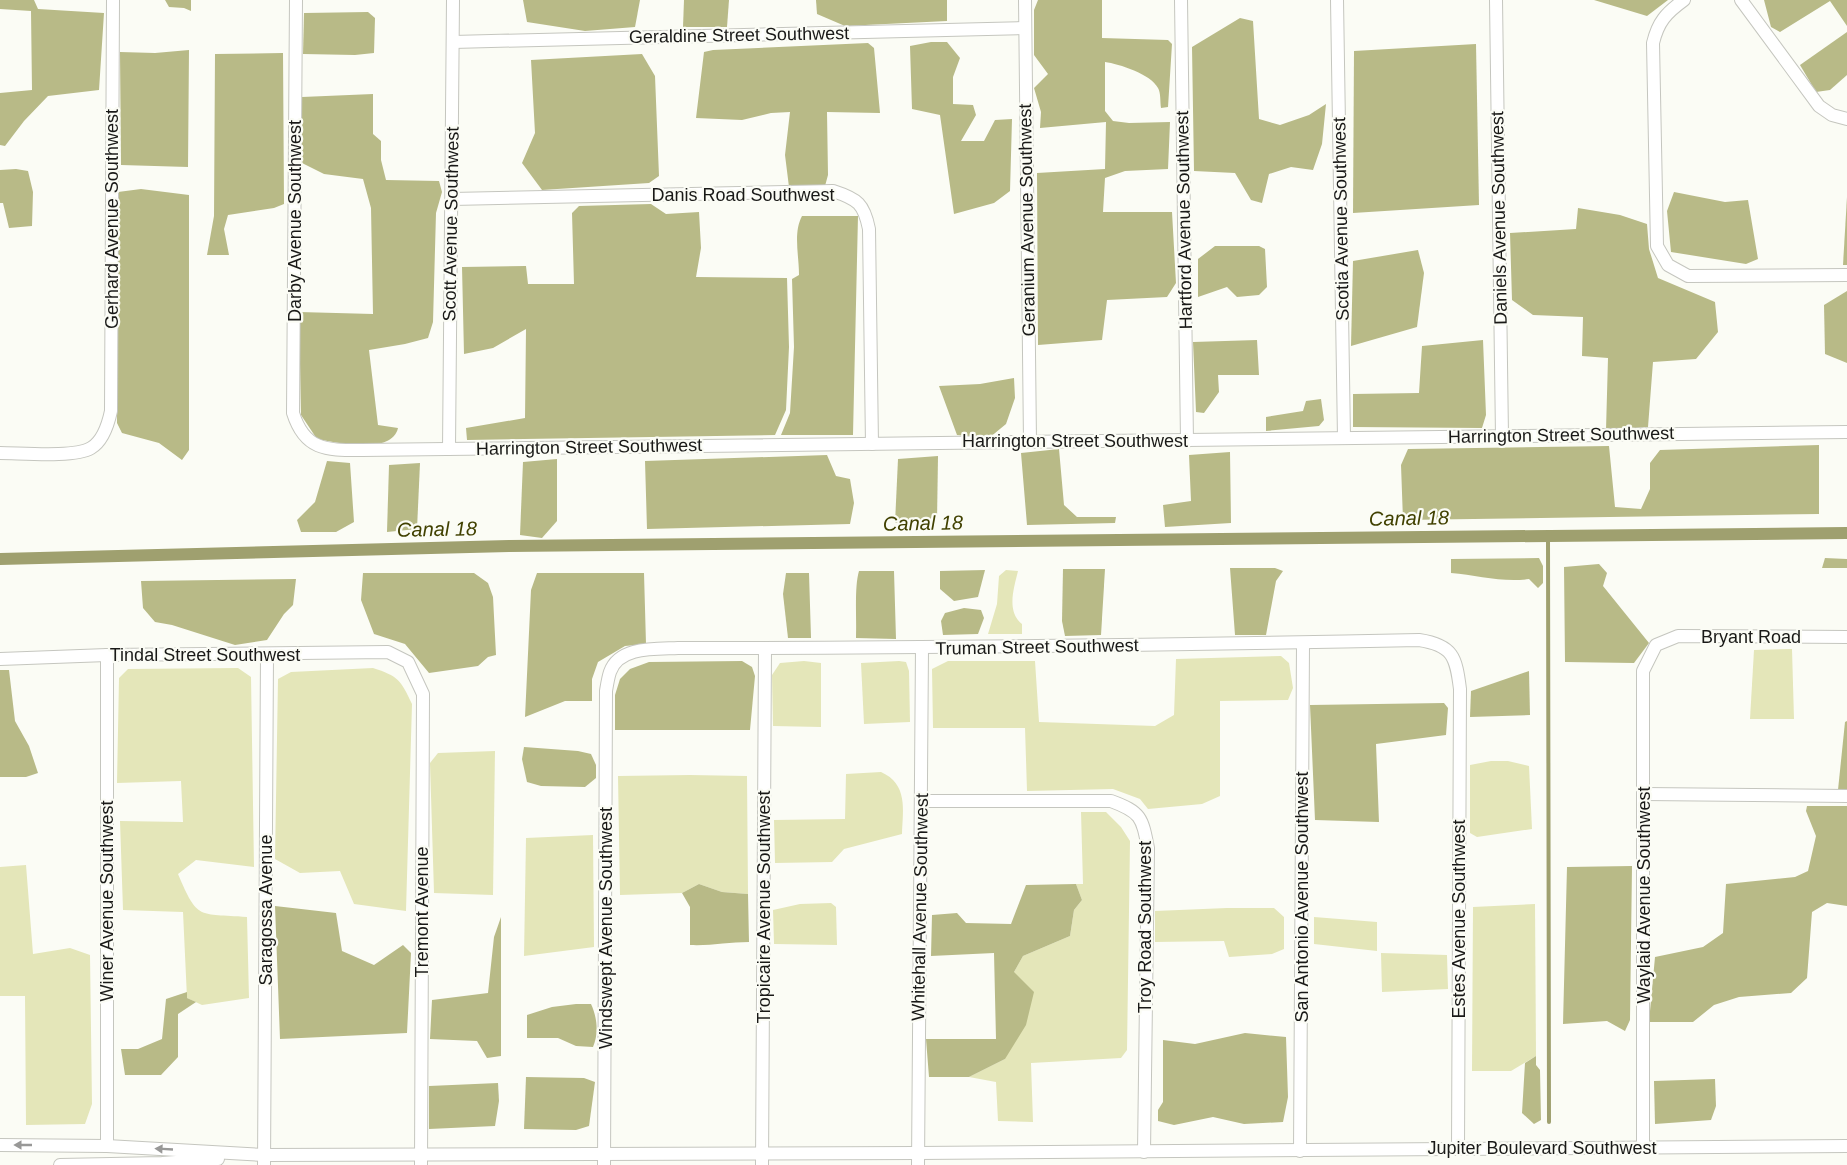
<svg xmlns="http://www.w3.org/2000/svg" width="1847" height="1165" font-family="Helvetica,sans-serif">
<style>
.green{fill:#e4e6b9}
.forest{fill:#b8ba87}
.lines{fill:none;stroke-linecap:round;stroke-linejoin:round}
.stream{stroke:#9fa06f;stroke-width:4}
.canal{stroke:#9fa06f;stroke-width:12}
.minor-casing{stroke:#c5c6bf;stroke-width:14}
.minor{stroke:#fff;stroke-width:12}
.oneway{fill:#989897}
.labels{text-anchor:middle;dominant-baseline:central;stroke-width:4.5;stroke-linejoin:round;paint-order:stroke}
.street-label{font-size:18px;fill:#191917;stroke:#fbfcf5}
.water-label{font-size:20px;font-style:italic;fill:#414101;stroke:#fbfcf5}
</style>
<rect width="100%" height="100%" fill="#fbfcf5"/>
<!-- green -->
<g class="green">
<path d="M1006,570L1018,571C1014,588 1006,611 1022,624V634H988L997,604L999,576Z"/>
<polygon points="1792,649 1794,719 1750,719 1754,650"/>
<polygon points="1281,656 1289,663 1293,688 1288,700 1220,701 1220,796 1202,804 1148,809 1140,799 1113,789 1027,791 1025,728 933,728 932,669 948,661 1035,661 1039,722 1155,726 1174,715 1176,659"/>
<polygon points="804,661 821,663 821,727 773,726 772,675 780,663"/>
<polygon points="899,661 906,662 909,671 910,722 864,724 861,663"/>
<path d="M238,668L251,677L254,867L196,860L178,874C198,921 198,913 247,917L249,998L202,1005L187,998L183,912L123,910L120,821L183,822L181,781L117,783L119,678L128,669Z"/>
<path d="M373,668C398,676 401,680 412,704L406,911L354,904L340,871L300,873L275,859L278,679L291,672Z"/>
<polygon points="495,751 493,895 434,893 430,763 438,753"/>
<polygon points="1491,761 1508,761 1529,766 1532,829 1477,837 1470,833 1470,765"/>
<path d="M881,772C908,784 903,809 902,834L844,849L832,862L775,863L774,820L845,819L846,774Z"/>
<polygon points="690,775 747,776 748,894 722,892 699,884 682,893 620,895 618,776"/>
<polygon points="1081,812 1106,812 1121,827 1130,841 1127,1050 1121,1058 1031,1063 1033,1122 998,1121 996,1082 969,1077 1005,1059 1014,972 1023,956 1070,936 1074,910 1082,900 1076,884 1083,884"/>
<polygon points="593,835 594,947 524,956 526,838"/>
<polygon points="26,865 33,954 70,948 90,955 92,1104 85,1124 26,1125 25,996 0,996 0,867"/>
<polygon points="831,903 836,907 837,945 774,944 773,910 800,904"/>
<polygon points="1535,904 1536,1056 1511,1071 1472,1071 1473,907"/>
<polygon points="1227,908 1274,908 1284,917 1284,949 1272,954 1229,957 1224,941 1155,942 1155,911"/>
<polygon points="1314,917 1377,922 1377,951 1314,944"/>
<polygon points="1381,953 1447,955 1448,989 1382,992"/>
</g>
<!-- forest -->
<g class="forest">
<polygon points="0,0 34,0 38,9 104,13 99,90 48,96 24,121 5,146 0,145 0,93 32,90 31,11 0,9"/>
<polygon points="165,0 191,0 191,11 184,8 169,7"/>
<polygon points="523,0 640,0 635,27 585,31 527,22"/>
<polygon points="684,0 729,0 727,27 683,27"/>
<polygon points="816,0 947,0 947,21 845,26 817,14"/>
<path d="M1038,0H1102V38L1168,40L1172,44L1168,107L1161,108C1160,102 1161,93 1158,88C1151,74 1119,64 1105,62V111L1113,121L1129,123L1170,122L1168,169L1125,171L1105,178L1103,212H1172L1176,283L1167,297L1107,300L1102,340L1038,345L1037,173L1105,169L1106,122L1040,128L1041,112L1034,88L1048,74L1034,55V10Z"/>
<polygon points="1594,0 1668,0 1647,16"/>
<polygon points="1764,0 1847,0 1847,26 1830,1 1780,32 1771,27"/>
<polygon points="368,12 375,18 374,53 355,55 303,54 304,13"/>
<polygon points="1240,18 1253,21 1259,119 1280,125 1309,115 1326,104 1322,144 1313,170 1291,167 1269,174 1262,203 1251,200 1235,173 1194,171 1192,47"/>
<polygon points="1847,32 1847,75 1830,90 1816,92 1800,65"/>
<polygon points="931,42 947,42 960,58 953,77 953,104 973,105 976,115 961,141 984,141 995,120 1012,119 1010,191 994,203 954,214 940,115 912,109 910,46"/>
<polygon points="868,43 874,48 880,113 827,112 828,175 825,186 789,187 785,155 790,112 771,113 742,120 696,118 704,52 713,50"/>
<polygon points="1476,44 1479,205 1353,213 1354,51"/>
<polygon points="189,50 188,167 121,165 120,52 155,53"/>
<polygon points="283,53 284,204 274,208 228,215 224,229 229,255 207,255 214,216 215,54"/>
<polygon points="642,54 655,76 659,176 649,183 542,190 522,163 535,133 531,60"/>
<path d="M373,94V134L381,141V160L386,180L439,181L442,192L436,213L433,322L428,338L405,344L369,350L378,425L398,428C392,455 337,443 317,439L301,415L299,312L373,314L371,208L363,179L324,174L302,163V97Z"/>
<polygon points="16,169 28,171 33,192 32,226 9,228 3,203 0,203 0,170"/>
<polygon points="141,189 189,195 189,450 182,460 159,443 122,433 117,423 118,192"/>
<polygon points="1674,192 1725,202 1748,200 1758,259 1746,264 1671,252 1667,211"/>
<polygon points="1847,197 1847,265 1843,265"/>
<polygon points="651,204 666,214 699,212 701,248 696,277 787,278 789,347 786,410 775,435 467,440 466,428 525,418 526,329 493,348 464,354 462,267 526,266 528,284 574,284 572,213 579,206"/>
<polygon points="1578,208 1620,215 1647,224 1649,249 1658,278 1715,302 1718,332 1696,359 1653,362 1648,427 1606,430 1608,358 1582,356 1583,317 1533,315 1512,300 1510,233 1576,229"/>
<path d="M802,216H858L853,435H781L790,413L794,347L792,279L799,275C799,255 793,233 802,216Z"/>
<polygon points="1215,246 1259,246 1265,249 1267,287 1259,295 1237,297 1227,287 1198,297 1198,259"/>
<polygon points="1418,250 1424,273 1417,327 1351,346 1353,261"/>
<polygon points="1847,291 1847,363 1825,354 1824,305"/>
<polygon points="1257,340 1259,375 1218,375 1219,392 1204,413 1196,412 1193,342"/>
<polygon points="1483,340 1486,415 1482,428 1353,427 1353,394 1419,393 1422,346"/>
<polygon points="1014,378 1015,398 1006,424 989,438 957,435 939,386 980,384"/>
<polygon points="1321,399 1324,420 1319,426 1266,431 1266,417 1303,411 1306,401"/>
<polygon points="1819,445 1819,514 1403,520 1401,465 1408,449 1609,446 1615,507 1641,509 1650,489 1650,463 1660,450"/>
<polygon points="1059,449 1064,505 1077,517 1116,517 1115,523 1027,525 1021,453"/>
<polygon points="1230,452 1231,523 1165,527 1163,505 1191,501 1189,455"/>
<polygon points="827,455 836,476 850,479 854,503 850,524 647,529 645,461"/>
<polygon points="938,456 937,520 895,523 898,459"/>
<polygon points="557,459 557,521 542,538 520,535 523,462"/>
<polygon points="327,461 350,463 354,522 336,532 301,532 297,520 315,502"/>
<polygon points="420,463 417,529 387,532 389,465"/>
<path d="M1539,558L1543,566V583L1538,588L1529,579C1503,583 1477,575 1451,573V559Z"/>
<polygon points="1825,558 1847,559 1847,568 1822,568"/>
<polygon points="1599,564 1607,573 1603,586 1649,643 1634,663 1565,662 1564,567"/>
<polygon points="1275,568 1283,571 1276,581 1266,635 1235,635 1230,568"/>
<polygon points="1063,569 1105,569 1101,635 1065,636 1062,621"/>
<polygon points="985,570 978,597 954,601 940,589 940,571"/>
<path d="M859,571H894L896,639L856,638C857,619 854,588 859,571Z"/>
<polygon points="363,573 474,573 488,583 493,597 496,655 488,657 478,666 429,673 405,644 374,634 361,600"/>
<polygon points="537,573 644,573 646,644 625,646 598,662 592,679 592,701 565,701 525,717 531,590"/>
<polygon points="786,573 809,573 811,638 788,638 783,594"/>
<polygon points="296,579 293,605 284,614 267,640 235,645 172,625 155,622 143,608 141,581"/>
<polygon points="964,608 981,610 984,618 978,634 943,635 941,621 945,613"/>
<polygon points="742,661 752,667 755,676 750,730 615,730 615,695 620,679 630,669 649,662"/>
<polygon points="0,670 9,670 15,721 29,746 38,773 26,777 0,777"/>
<polygon points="1529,671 1530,715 1470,717 1471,691"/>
<polygon points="1444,703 1448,708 1446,735 1376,744 1379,822 1315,820 1310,705"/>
<polygon points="1847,721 1847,789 1838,790 1845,722"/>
<polygon points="524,747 578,751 591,754 596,765 596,778 585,787 541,786 527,782 522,759"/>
<polygon points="1807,806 1847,806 1847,906 1827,903 1812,912 1807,978 1791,993 1739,997 1714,1005 1693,1022 1649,1022 1655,957 1703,947 1723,933 1726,884 1795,877 1808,871 1816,836 1806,811"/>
<polygon points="1632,866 1630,1020 1625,1031 1607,1021 1563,1024 1567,867"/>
<path d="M699,884L722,892L748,894L749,942C729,942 710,946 690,945V907L682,893Z"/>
<polygon points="1076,884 1082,900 1074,910 1070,936 1023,956 1014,972 1034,992 1026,1025 1005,1059 969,1077 929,1077 926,1039 996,1039 994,953 931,956 932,915 957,913 966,923 1011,924 1026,885"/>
<polygon points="275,906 336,913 342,951 374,965 403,945 411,953 407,1033 280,1039"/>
<polygon points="501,917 501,1056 487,1058 477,1041 430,1039 432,1000 488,993 494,937"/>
<polygon points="187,992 187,998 196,1002 178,1014 178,1057 161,1075 125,1075 121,1049 138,1049 162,1039 166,999"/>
<path d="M576,1004H591C597,1017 599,1033 593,1047L576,1046L558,1038H527V1015L552,1007Z"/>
<polygon points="1245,1033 1286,1037 1288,1097 1283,1122 1244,1124 1213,1117 1174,1125 1158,1121 1158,1110 1163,1102 1163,1040 1195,1044"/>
<polygon points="1536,1056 1536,1065 1540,1070 1541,1120 1534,1124 1522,1113 1525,1063"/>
<polygon points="526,1077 584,1078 595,1082 589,1126 576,1130 524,1129"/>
<polygon points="1715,1079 1716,1106 1711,1120 1655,1124 1654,1081"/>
<polygon points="498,1083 499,1101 495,1126 429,1129 429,1086"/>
</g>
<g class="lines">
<!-- stream -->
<polyline class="stream" points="1548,536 1549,1122"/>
<!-- canal -->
<polyline class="canal" points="0,559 509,546 1847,533"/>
<!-- minor casing -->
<g class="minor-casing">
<g id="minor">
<path d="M296,0L293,413C305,451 327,450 362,450L1847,432"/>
<polyline points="1025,0 1030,441"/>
<polyline points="1181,0 1187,441"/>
<polyline points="1337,0 1344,438"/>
<polyline points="1496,0 1502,436"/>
<path d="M1684,0C1666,13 1658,22 1653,43L1657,246L1668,265L1688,276L1847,275"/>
<polyline points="1741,0 1819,106 1832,115 1847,119"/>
<polyline points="453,42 1025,28"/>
<path d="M452,199L833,191C858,199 864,204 869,229L872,444"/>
<polyline points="449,449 453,0"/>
<path d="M0,453C21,453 74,458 91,448C103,441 108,425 111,411L113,0"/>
<polyline points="107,655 107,1146"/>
<polyline points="0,659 107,655 388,652 408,662 423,694 421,1165"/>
<polyline points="1644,794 1847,796"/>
<path d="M922,801H1111C1141,812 1142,817 1148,848L1144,1152"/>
<polyline points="0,1145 107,1146 264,1155 918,1153 1847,1146"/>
<polyline points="1643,1147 1643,671 1656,645 1678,636 1847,637"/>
<polyline points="1300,1151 1303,644"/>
<polyline points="60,1165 162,1163 218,1159"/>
<polyline points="264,1165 267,655"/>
<path d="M604,1165L606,691C607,685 608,678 610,672C619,646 656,649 678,648C925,648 1172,645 1419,640C1453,645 1456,657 1460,689L1458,1149"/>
<polyline points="762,1165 765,648"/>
<polyline points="918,1165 922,648"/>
</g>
</g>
<!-- minor -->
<use href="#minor" class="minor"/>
</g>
<!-- one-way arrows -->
<defs><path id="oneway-solid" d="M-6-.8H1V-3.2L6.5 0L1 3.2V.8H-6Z" transform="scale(1.5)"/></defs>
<g class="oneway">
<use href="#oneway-solid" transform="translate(23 1145) rotate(-180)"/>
<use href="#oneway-solid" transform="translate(164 1149) rotate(-177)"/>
</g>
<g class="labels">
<!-- street labels -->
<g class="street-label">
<text transform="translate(739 35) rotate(-1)">Geraldine Street Southwest</text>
<text x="743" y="195">Danis Road Southwest</text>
<text transform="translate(1499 218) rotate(-91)">Daniels Avenue Southwest</text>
<text transform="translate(112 219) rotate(-90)">Gerhard Avenue Southwest</text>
<text transform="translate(1341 219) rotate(-91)">Scotia Avenue Southwest</text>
<text transform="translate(1027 220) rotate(-91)">Geranium Avenue Southwest</text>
<text transform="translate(1184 220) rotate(-91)">Hartford Avenue Southwest</text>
<text transform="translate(295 221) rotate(-90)">Darby Avenue Southwest</text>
<text transform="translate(451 224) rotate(-89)">Scott Avenue Southwest</text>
<text transform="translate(1561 435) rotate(-1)">Harrington Street Southwest</text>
<text x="1075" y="441">Harrington Street Southwest</text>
<text transform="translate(589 447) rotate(-1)">Harrington Street Southwest</text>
<text x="1751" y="637">Bryant Road</text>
<text transform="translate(1037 647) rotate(-1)">Truman Street Southwest</text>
<text x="205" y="655">Tindal Street Southwest</text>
<text transform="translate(1644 895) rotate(-90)">Waylaid Avenue Southwest</text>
<text transform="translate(1302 897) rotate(-90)">San Antonio Avenue Southwest</text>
<text transform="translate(107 901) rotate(-90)">Winer Avenue Southwest</text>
<text transform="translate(764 907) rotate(-90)">Tropicaire Avenue Southwest</text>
<text transform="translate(920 907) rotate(-89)">Whitehall Avenue Southwest</text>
<text transform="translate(266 910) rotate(-90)">Saragossa Avenue</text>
<text transform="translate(422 912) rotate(-90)">Tremont Avenue</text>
<text transform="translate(1459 919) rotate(-90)">Estes Avenue Southwest</text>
<text transform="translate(1145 927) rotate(-90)">Troy Road Southwest</text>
<text transform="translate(606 928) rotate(-90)">Windswept Avenue Southwest</text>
<text x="1542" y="1148">Jupiter Boulevard Southwest</text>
</g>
<!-- water labels -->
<g class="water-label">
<text transform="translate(1409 518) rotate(-1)">Canal 18</text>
<text transform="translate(923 523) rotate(-1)">Canal 18</text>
<text transform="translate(437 529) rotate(-1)">Canal 18</text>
</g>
</g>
</svg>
